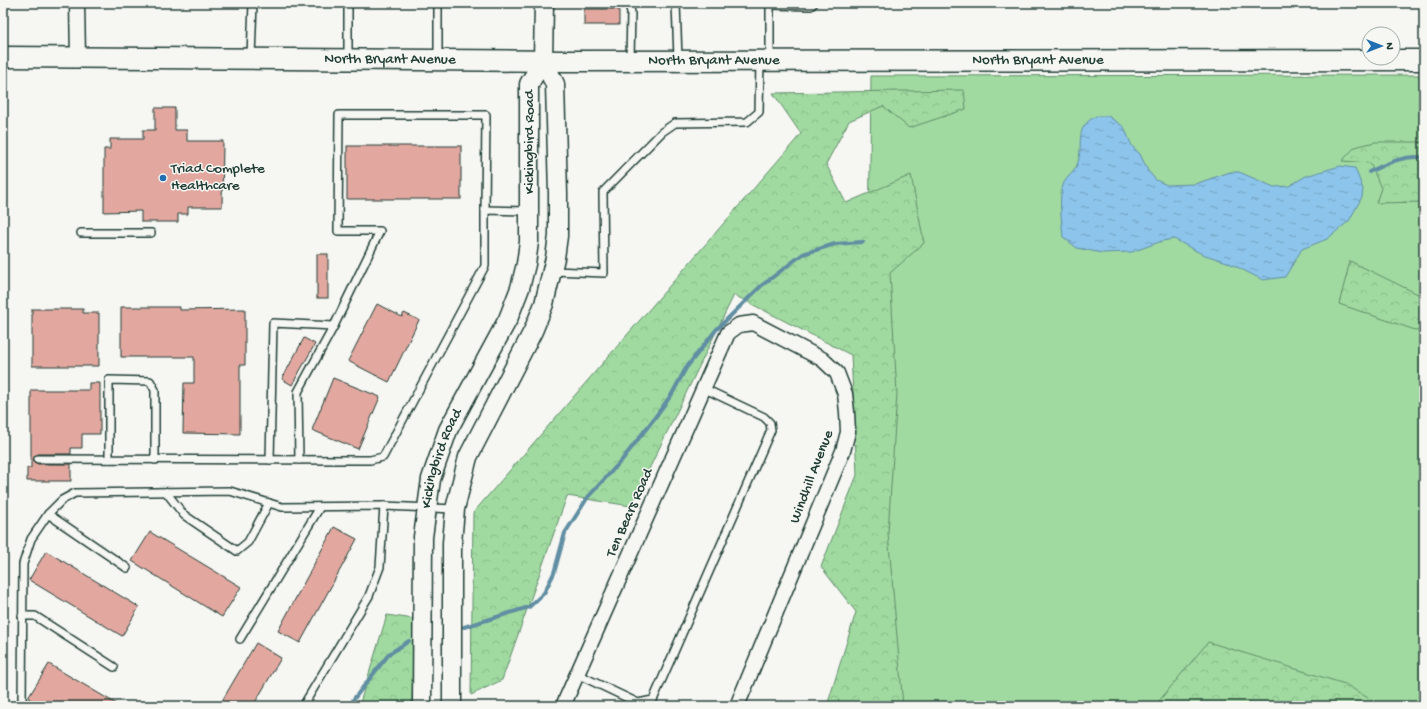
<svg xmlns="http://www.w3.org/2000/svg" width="1427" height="709" font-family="'Gochi Hand',sans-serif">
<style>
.grass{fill:#a0daa0;stroke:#608c6a}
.forest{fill:url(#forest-crowns);stroke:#608c6a}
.water{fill:url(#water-ripples);stroke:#618ea2}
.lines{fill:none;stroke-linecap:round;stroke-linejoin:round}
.stream{stroke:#618ea2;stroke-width:4}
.building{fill:#e2a8a0;stroke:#1f3d34}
.service-casing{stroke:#1f3d34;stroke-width:10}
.minor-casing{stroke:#1f3d34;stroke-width:17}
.tertiary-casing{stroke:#1f3d34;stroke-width:21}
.secondary-casing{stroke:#1f3d34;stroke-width:23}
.service{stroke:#f6f6f2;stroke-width:7}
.minor{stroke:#f6f6f2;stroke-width:14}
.tertiary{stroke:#f6f6f2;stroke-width:18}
.secondary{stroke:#f6f6f2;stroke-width:20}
.poi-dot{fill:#1f6fb2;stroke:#f6f6f2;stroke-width:1.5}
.labels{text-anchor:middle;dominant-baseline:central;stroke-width:3;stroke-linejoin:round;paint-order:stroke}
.street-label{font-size:15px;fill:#1f3d34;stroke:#f6f6f2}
.poi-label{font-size:15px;fill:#1f3d34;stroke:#f6f6f2;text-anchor:start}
</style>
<defs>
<pattern id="forest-crowns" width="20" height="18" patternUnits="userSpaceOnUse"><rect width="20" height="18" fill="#a0daa0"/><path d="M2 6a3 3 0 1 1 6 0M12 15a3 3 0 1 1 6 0" fill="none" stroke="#89bc8a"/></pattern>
<pattern id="water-ripples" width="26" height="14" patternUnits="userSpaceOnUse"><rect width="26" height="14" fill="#8dc4eb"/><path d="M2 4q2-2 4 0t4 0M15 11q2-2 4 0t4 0" fill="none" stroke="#73a0bf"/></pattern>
</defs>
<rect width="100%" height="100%" fill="#f6f6f2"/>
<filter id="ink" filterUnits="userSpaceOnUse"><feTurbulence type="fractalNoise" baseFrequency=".025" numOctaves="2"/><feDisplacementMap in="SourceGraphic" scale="8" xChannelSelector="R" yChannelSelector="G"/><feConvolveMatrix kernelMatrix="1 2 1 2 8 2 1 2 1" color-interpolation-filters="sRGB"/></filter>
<g filter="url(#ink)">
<!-- grass -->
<polygon class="grass" points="1424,75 1424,706 864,706 871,76"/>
<!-- forest -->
<g class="forest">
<polygon points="964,90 966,109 909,128 883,106 849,121 826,164 846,203 911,175 924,243 890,273 897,393 888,533 903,706 827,706 856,612 821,567 857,475 851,355 734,295 631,506 567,496 502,680 471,695 473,513 801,134 773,93"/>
<polygon points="1375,142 1424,142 1424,202 1376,203 1381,188 1370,163 1342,161 1355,147"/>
<polygon points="1350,261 1424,297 1424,333 1339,304"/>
<polygon points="387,615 414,619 412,706 359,706"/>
<polygon points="1208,642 1345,684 1381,706 1170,706 1159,701"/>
</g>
<!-- water -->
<path class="water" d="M1096,116H1108L1124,127L1132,146L1140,154L1148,171L1156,180L1167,185L1195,184L1230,172H1239L1274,187L1289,186L1306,176L1340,166L1355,168L1363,189L1362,197L1349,221L1327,239L1302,249L1285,277L1263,280L1227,262L1202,254L1174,239L1162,241L1132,252L1102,253L1077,248L1063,237C1062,225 1058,195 1063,185C1066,177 1075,172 1077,165C1085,144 1072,129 1096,116Z"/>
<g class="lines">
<!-- stream -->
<g class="stream">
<path d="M1369,172C1386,164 1405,154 1424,158"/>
<polyline points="464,627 529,607 544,593 554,573 565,533 588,497 622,460 653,420 672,394 686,368 716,330 761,286 803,254 835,244 863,242"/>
<polyline points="356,706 353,700 389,654 409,641"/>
</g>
</g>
<!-- building -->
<g class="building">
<rect x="584" y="9" width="35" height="16"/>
<polygon points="155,108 175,108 175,130 187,130 187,141 223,141 222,207 188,207 188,214 178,214 178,222 141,222 141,211 104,212 104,149 110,149 110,139 143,139 143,130 155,130"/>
<rect x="347" y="146" width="114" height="53"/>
<rect x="317" y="254" width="11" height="44"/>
<polygon points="377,304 402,317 404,313 419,320 389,382 348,361"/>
<polygon points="121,307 180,307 180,310 245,309 245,365 240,365 240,434 183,433 184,383 194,383 194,357 121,357"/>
<polygon points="32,309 83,309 83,313 99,313 99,366 32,366"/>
<polygon points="304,338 315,344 292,385 282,379"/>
<polygon points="333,378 380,397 358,449 312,430"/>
<polygon points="89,383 100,383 100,434 82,434 82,448 71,448 71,454 38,454 33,459 34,462 38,464 71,464 71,481 27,481 27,468 31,468 31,390 89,390"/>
<polygon points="334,527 357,539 300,643 278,631"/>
<polygon points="150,532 241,587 222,617 132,561"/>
<polygon points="46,551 139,607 122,636 29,580"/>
<polygon points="256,643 281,658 253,706 219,706"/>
<polygon points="49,664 120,706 41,706 28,698"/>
</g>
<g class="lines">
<!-- service casing -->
<g class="service-casing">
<g id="service">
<polyline points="438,3 438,59"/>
<polyline points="624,3 629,5 631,12 630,59"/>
<polyline points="676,3 678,59"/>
<polyline points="770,5 811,6 814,3"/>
<polyline points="251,57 253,3"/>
<polyline points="348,58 348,3"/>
<polyline points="770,59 770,3"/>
<polyline points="81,233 151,233"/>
<polyline points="553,271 604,273 603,192 662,132 675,123 747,122 759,112 760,61"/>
<polyline points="38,459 370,460 383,457 485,266 485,210 530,211"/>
<polyline points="109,459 109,380 150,381 155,390 155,460"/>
<polyline points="270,460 273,323 334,326 380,231 338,231 339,115 486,115 485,210"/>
<polyline points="299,460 298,392 334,326"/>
<polyline points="166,492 184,515 237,551 248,542 269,503"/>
<polyline points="48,514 127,568"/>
<polyline points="22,616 35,616 114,667"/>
<polyline points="240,639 320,507"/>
<polyline points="577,674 638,703 653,700 771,430 770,423 764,417 703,388"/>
<polyline points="22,706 23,564 31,539 48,514 62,500 75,493 230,491 282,507 384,506 455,509"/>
<polyline points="303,706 369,596 380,567 384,506"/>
</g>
</g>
<!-- minor casing -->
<g class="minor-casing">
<g id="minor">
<polyline points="77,3 78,57"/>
<polyline points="563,706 728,333 739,325 753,323 822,359 837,373 845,394 847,412 848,432 843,451 737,706"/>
</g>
</g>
<!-- tertiary casing -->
<g class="tertiary-casing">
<g id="tertiary">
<path id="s1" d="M422,706L423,537L431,479L448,430L508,319L520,288L526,264L529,242V84L543,61"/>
<polyline points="452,706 452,543 455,509 468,457 533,331 544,304 555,258 558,236 558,194 555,84 543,61 544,3"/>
</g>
</g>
<!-- secondary casing -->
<g class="secondary-casing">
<g id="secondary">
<path id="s2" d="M3,57L568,61L1424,60"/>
</g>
</g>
<!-- service -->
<use href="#service" class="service"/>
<!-- minor -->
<use href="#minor" class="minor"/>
<!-- tertiary -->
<use href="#tertiary" class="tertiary"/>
<!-- secondary -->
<use href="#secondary" class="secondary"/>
</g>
</g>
<!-- markers -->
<circle class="poi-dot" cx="163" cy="178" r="4"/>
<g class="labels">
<!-- street labels -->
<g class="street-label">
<text stroke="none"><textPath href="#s2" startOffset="387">North Bryant Avenue</textPath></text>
<text stroke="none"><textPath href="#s2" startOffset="711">North Bryant Avenue</textPath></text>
<text stroke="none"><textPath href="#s2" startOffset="1035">North Bryant Avenue</textPath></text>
<text transform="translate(530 142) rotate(-90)">Kickingbird Road</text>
<text stroke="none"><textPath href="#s1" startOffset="250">Kickingbird Road</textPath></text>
<text transform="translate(812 477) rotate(-69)">Windhill Avenue</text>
<text transform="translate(630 513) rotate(-66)">Ten Bears Road</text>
</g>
<!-- poi labels -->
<g class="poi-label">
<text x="171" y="169">Triad Complete<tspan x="171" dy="17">Healthcare</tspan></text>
</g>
</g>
<!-- margin -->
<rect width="1427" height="709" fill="none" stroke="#f6f6f2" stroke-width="16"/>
<rect x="8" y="8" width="1411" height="693" fill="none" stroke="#1f3d34" stroke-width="1.5" filter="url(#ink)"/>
<!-- north arrow -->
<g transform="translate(1381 46) rotate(90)"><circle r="19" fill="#f6f6f2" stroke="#a0aca6"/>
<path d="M0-3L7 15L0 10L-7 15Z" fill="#1f6fb2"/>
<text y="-6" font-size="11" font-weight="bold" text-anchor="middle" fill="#1f3d34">N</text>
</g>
</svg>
